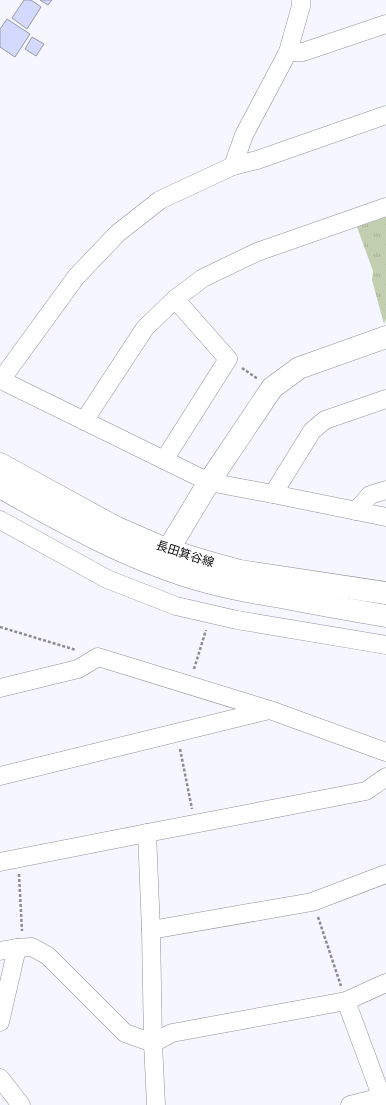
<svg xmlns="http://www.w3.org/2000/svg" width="386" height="1105" font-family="'Varela Round','Noto Sans JP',sans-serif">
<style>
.park{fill:url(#park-tufts)}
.building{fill:#d4dafe;stroke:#9799a2}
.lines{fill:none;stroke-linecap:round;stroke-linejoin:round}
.minor-casing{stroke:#91929b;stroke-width:19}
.tertiary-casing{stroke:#91929b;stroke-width:23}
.path{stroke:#8b8b92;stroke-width:2.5;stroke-dasharray:3 2;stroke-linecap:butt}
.minor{stroke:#fff;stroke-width:18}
.tertiary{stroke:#fff;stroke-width:22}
.labels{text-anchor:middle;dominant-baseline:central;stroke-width:4;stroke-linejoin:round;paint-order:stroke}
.street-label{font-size:12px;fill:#0b0b0e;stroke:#fff}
</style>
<defs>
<pattern id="park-tufts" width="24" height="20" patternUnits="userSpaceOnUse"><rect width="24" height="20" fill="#c2ceb0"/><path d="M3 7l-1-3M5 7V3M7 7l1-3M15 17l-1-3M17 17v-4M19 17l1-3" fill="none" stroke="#a5b096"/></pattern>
</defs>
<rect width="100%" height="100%" fill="#f5f6ff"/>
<!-- park -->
<polygon class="park" points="386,217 386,319 384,324 372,280 373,271 357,227"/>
<!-- building -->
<g class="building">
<polygon points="24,0 31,0 41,7 27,29 12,18"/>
<polygon points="40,0 52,0 48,5"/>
<polygon points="7,19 30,34 15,57 0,47 0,29"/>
<polygon points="32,37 44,44 36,56 25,49"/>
</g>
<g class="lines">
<!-- minor casing -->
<g class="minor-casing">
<g id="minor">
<polyline points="301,0 301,6 288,52 244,135 233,166 160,200 118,233 76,277 1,380 209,482 273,494 386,517"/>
<polyline points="288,52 303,52 386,24"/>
<polyline points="233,166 257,160 386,115"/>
<polyline points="84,421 145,328 175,299 203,278 257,252 386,207"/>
<polyline points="164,460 228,359 175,299"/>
<polyline points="273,494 312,431 325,420 386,399"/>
<polyline points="356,511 370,495 386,490"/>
<polyline points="0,520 107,579 176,606 237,620 386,645"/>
<polyline points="0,688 78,669 98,657 270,710 386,752"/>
<polyline points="0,776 269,710"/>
<polyline points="147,833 151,930 153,1043 156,1105"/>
<polyline points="0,862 147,833 366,791 386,777"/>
<polyline points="151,930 312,902 386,874"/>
<polyline points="0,951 17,948 32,947 48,956 125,1033 153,1043 172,1033 346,1001 386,983"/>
<polyline points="346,1001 382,1098 386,1101"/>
<polyline points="0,1022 17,948"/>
<polyline points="0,1078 21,1105"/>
<polyline points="350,1105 386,1096"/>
</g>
</g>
<!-- tertiary casing -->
<g class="tertiary-casing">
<g id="tertiary">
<polyline points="0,464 115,527 168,550 204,561 240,571 386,593"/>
<path d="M0,487C66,524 133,562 207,582C231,589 256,593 281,597C316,604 351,610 386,616"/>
<polyline points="168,550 209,482 272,388 299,368 386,337"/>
</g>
</g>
<!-- path -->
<g class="path">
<polyline points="242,368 258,379"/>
<polyline points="0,627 76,650"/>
<polyline points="194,669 206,630"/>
<polyline points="180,749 192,809"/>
<polyline points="19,874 22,931"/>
<polyline points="318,917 341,986"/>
</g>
<!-- minor -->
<use href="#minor" class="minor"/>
<!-- tertiary -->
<use href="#tertiary" class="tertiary"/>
</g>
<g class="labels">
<!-- street labels -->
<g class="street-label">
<text transform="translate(185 554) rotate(18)">長田箕谷線</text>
</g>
</g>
</svg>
